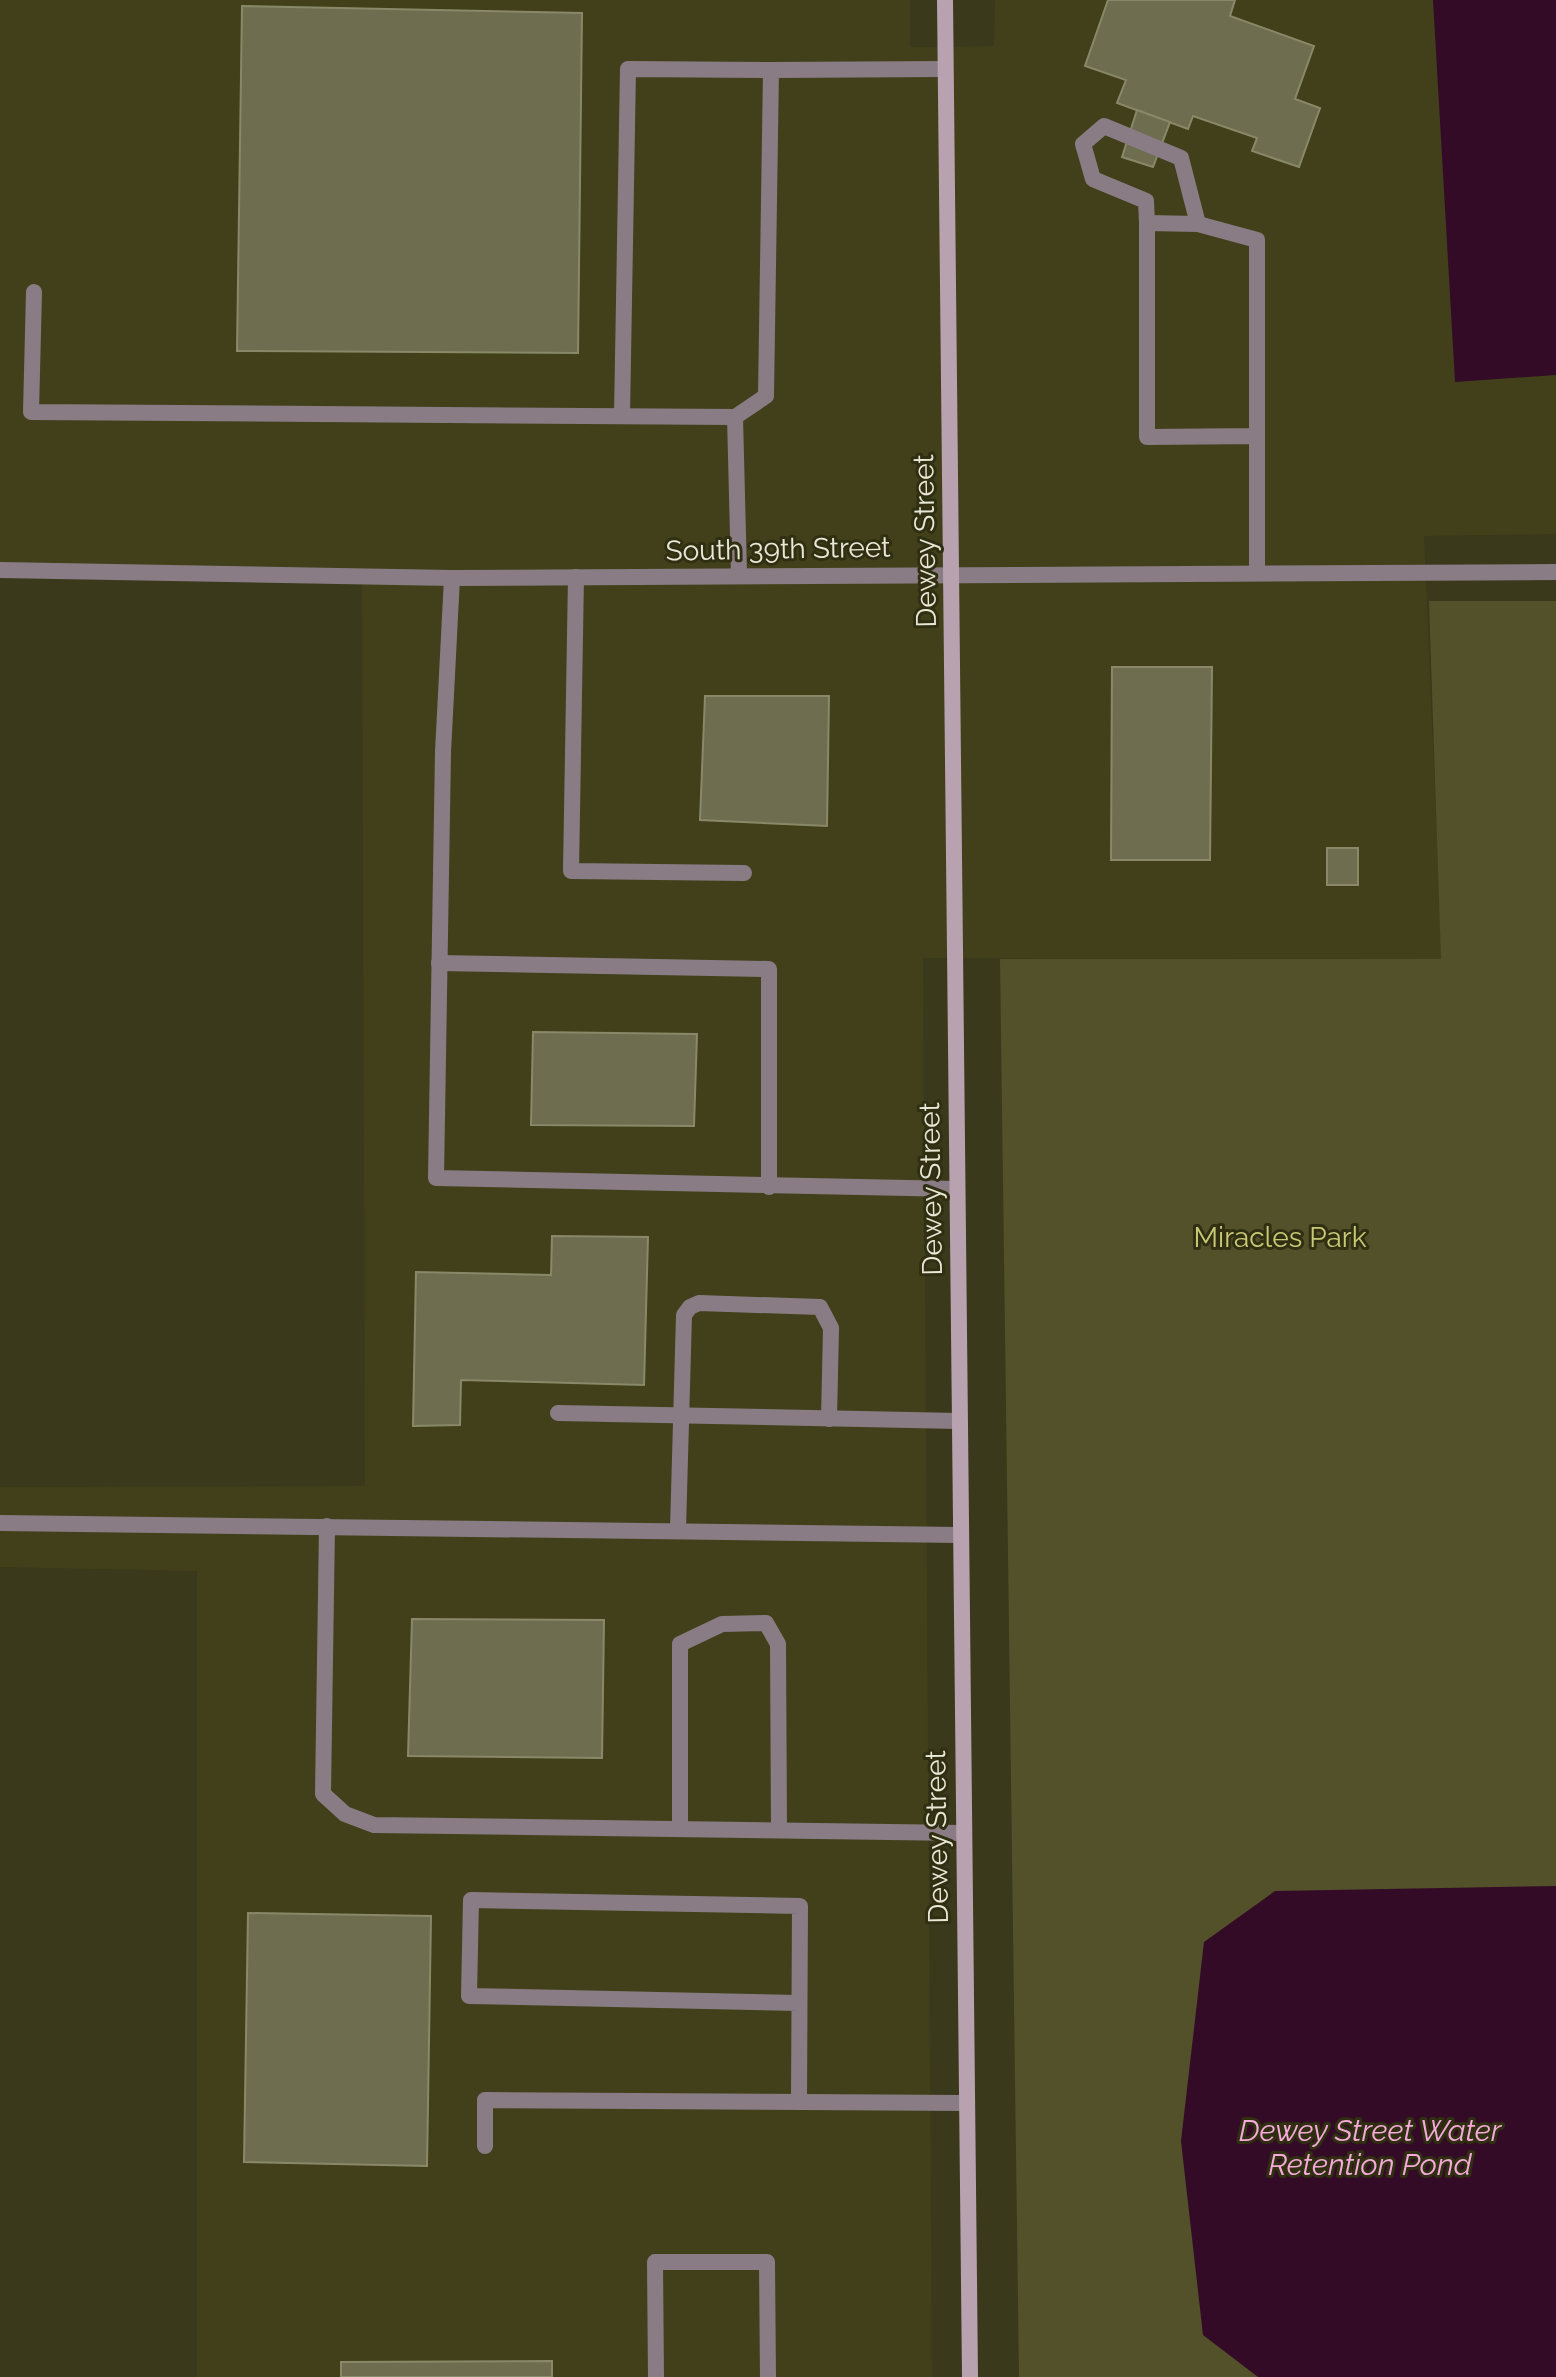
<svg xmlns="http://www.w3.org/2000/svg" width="1556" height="2377" font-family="Raleway,sans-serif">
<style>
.built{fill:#41401b}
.green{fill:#52512a}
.water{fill:#340b27}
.building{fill:#6e6d4f;stroke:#898969;stroke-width:2}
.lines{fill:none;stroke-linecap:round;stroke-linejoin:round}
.lane{stroke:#8a7c84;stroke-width:16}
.street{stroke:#8a7c84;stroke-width:16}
.secondary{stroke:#b8a2af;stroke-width:16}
.labels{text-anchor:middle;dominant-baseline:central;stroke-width:6;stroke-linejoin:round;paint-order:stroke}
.street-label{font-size:28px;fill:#e8e8d7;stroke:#302f12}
.park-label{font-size:28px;fill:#c9c875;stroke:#302f12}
.water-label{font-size:30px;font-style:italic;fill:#f5aad9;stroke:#302f12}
</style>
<rect width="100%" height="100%" fill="#3a391c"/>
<!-- built -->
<polygon class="built" points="0,0 910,0 910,47 994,46 995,0 1556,0 1556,534 1424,536 1442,959 923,958 932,2377 197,2377 197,1571 0,1567 0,1487 365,1486 362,575 0,571"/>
<!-- green -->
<polygon class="green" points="1429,601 1556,601 1556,2377 1019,2377 1000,959 1441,959"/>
<!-- water -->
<g class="water">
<polygon points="1433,0 1556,0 1556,375 1455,382"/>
<polygon points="1556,1886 1556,2377 1258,2377 1203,2335 1181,2141 1204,1942 1275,1891"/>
</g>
<!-- building -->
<g class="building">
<polygon points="1108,0 1235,0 1230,16 1314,46 1295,99 1320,108 1299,167 1252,151 1257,138 1193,116 1188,129 1117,103 1126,80 1085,66"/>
<polygon points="242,6 582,13 578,353 237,351"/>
<polygon points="1137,110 1170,122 1153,167 1122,157"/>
<polygon points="1112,667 1212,667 1210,860 1111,860"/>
<polygon points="705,696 829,696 827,826 700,820"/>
<rect x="1327" y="848" width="31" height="37"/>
<polygon points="533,1032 697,1034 694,1126 531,1125"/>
<polygon points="552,1236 648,1237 644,1385 461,1380 460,1425 413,1426 416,1272 551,1275"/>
<polygon points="412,1619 604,1620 602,1758 408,1756"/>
<polygon points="248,1913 431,1916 427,2166 244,2162"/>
<polygon points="552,2361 552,2377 341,2377 341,2362"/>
</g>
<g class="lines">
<!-- lane -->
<g class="lane">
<polyline points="1147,223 1146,201 1093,179 1083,144 1104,126 1181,158 1198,224"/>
<polyline points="34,292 31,412 735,417"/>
<polyline points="622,416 628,69 771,70"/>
<polyline points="1257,436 1147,437 1147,223 1198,224 1257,240 1257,573"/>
<polyline points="739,575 735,417 766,396 771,70 945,69"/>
<polyline points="576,577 571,871 744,873"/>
<polyline points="452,578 443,752 436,1178 957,1189"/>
<polyline points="439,963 769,969 769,1187"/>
<polyline points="558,1413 959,1421"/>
<polyline points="0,1523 960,1535"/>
<polyline points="327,1526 323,1794 345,1814 374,1825 962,1833"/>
<polyline points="678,1530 684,1315 690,1307 699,1303 820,1307 831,1328 829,1419"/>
<polyline points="680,1829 680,1644 722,1624 766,1623 778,1644 779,1830"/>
<polyline points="799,2003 469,1996 471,1900 800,1906 799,2102"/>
<polyline points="485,2146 485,2100 966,2103"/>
<polyline points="656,2377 655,2262 767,2262 768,2377"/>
</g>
<!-- street -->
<polyline class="street" points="0,570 452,578 1556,572"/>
<!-- secondary -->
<polyline class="secondary" points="945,0 970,2377"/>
</g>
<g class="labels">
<!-- street labels -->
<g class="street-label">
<text transform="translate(925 541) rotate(-91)">Dewey Street</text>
<text transform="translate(778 549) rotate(-1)">South 39th Street</text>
<text transform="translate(931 1189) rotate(-91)">Dewey Street</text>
<text transform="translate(937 1837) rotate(-91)">Dewey Street</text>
</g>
<!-- park labels -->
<g class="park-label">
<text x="1280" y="1237">Miracles Park</text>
</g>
<!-- water labels -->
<g class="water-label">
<text x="1370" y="2130">Dewey Street Water<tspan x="1370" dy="34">Retention Pond</tspan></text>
</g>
</g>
</svg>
